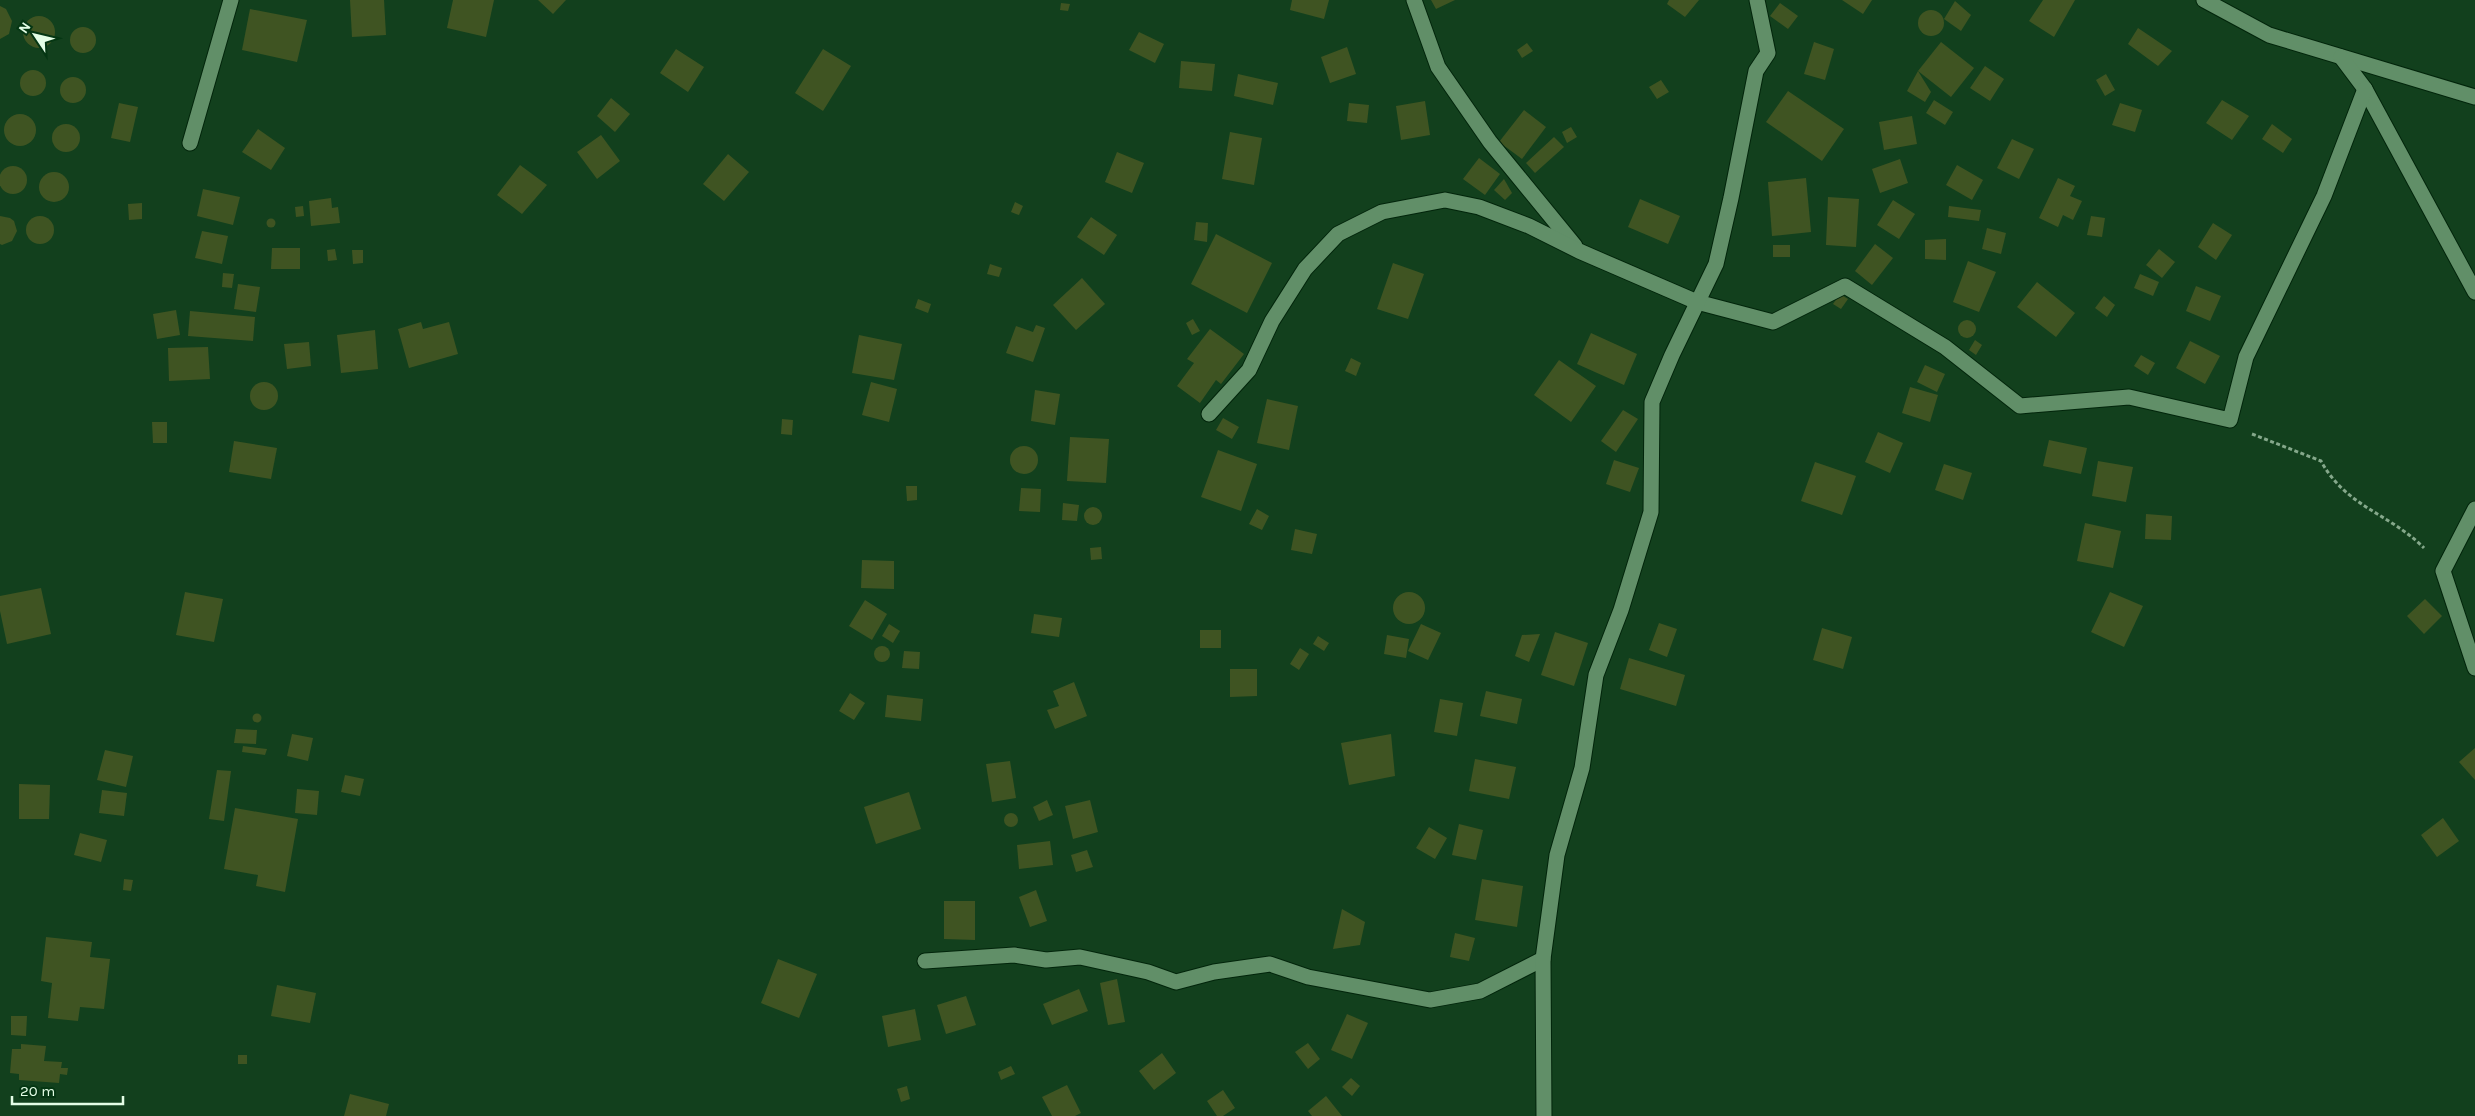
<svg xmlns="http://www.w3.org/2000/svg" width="2475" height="1116" font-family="Karla,sans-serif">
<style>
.building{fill:#3f5422}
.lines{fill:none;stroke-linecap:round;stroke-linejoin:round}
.street-casing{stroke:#02250b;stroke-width:17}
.path{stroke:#85a88b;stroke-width:3;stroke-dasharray:4 2.5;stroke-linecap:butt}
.street{stroke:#618f68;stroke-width:15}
</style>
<rect width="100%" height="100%" fill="#12401d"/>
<!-- building -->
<g class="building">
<polygon points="350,0 384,0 386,35 352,37"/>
<polygon points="453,0 494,0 486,37 447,28"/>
<polygon points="538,0 566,0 553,14"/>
<polygon points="1292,0 1329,0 1324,19 1290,10"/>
<polygon points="1431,0 1455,0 1436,9"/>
<polygon points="1669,0 1699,0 1685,17 1667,4"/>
<polygon points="1842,0 1872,0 1863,14"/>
<polygon points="2043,0 2075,0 2054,37 2029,21"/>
<polygon points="1955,1 1971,15 1961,31 1944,19"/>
<polygon points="1061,3 1070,4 1068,11 1060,10"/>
<polygon points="1780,3 1798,16 1788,29 1770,16"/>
<polygon points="0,6 6,9 12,21 9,34 0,39"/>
<polygon points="250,9 307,20 297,62 242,50"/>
<circle cx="1931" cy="23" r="13"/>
<circle cx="39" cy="32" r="16"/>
<circle cx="83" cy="40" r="13"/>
<polygon points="2138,28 2172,51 2158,66 2128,44"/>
<polygon points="1139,32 1164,44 1155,63 1129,50"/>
<polygon points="1814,42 1834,49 1825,80 1804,74"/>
<polygon points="1941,42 1974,68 1951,97 1918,71"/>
<polygon points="1527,43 1533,51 1522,58 1517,50"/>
<polygon points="1347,47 1356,74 1330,83 1321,57"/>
<polygon points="676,49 704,67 688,92 660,73"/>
<polygon points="823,49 851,66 823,111 795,93"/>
<polygon points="1181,61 1215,64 1212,91 1179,88"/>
<polygon points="1985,66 2004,79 1990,101 1970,88"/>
<circle cx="33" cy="83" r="13"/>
<polygon points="1918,71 1931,92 1925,102 1907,91"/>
<polygon points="1238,74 1278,83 1273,105 1234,96"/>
<polygon points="2106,74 2115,90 2105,96 2096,80"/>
<circle cx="73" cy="90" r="13"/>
<polygon points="1661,80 1669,92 1657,99 1649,87"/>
<polygon points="1788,91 1844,129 1822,161 1766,122"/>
<polygon points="611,98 630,114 615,132 597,116"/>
<polygon points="1934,100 1953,112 1945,125 1926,113"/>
<polygon points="2222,100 2249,116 2232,140 2206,123"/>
<polygon points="1425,101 1430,135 1401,140 1396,106"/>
<polygon points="119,103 138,107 130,142 111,138"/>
<polygon points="1349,103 1369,105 1367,123 1347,121"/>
<polygon points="2120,103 2142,110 2135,132 2112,125"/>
<polygon points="1524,110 1546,127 1522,159 1499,142"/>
<circle cx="20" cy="130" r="16"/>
<polygon points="1912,116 1917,144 1884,150 1879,122"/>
<circle cx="66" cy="138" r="14"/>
<polygon points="2272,124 2292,139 2283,153 2262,139"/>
<polygon points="1571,127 1577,137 1567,143 1562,132"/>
<polygon points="258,129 285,148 271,170 242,152"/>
<polygon points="1230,132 1262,138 1254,185 1222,179"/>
<polygon points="601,135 620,161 597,179 577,152"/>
<polygon points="1554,137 1564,147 1535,173 1526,163"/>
<polygon points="2012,139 2034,149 2019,179 1997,168"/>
<polygon points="1117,152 1144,163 1132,193 1105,182"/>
<polygon points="728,154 749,172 724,201 703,184"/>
<polygon points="1479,158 1500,174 1485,195 1463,179"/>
<polygon points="1900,159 1908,183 1880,193 1872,169"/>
<polygon points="520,165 547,185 522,214 497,195"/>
<polygon points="1957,165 1983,180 1972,200 1946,185"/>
<circle cx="13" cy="180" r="14"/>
<circle cx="54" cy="187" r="15"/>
<polygon points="1806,178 1811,232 1772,236 1768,182"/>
<polygon points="2058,178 2075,186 2070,196 2082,201 2073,220 2063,215 2058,227 2039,218"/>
<polygon points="1504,179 1512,193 1505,200 1494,190"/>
<polygon points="203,189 240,197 233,225 197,216"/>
<polygon points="1828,197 1859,199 1856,247 1826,245"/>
<polygon points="331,198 332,208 338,207 340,223 311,226 309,201"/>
<polygon points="1640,199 1680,216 1668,244 1628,227"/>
<polygon points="1893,200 1915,214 1899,239 1877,225"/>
<polygon points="1015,202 1023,206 1019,215 1011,212"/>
<polygon points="142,203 142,219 129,220 128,204"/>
<polygon points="303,206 304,216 296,217 295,207"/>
<polygon points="1949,206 1981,210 1979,221 1948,217"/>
<circle cx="40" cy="230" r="14"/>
<polygon points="0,216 10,218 14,221 17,231 12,241 2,245 0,244"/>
<polygon points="2091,216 2105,218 2102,237 2087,235"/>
<polygon points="1091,217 1117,235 1104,255 1077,237"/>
<circle cx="271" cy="223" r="4.5"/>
<polygon points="1196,222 1208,223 1207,242 1194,240"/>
<polygon points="2213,223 2232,235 2216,260 2198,247"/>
<polygon points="1987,228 2006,233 2001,254 1982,249"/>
<polygon points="202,231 228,236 222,264 195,258"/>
<polygon points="1216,234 1272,263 1247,313 1191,284"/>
<polygon points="1946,239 1946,260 1925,259 1925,240"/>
<polygon points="1875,244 1893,258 1872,285 1855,271"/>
<rect x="1773" y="245" width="17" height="12"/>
<polygon points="272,248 300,248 300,269 271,269"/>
<polygon points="335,249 337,260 328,261 327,250"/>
<polygon points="2159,249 2175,262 2162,278 2146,265"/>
<polygon points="352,250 363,250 363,263 353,264"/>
<polygon points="1968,261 1996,272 1979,312 1953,302"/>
<polygon points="1393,263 1424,274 1408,319 1377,309"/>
<polygon points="990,264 1002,268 999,277 987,274"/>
<polygon points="223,273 234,274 232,288 222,287"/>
<polygon points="2140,274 2159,282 2153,296 2134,288"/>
<polygon points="1082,278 1105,304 1076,330 1053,305"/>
<polygon points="2037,282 2075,313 2056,337 2017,307"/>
<polygon points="238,284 260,287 256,312 234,309"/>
<polygon points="2196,286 2221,296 2210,321 2186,311"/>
<polygon points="1840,294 1848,299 1841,309 1833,304"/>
<polygon points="2104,296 2115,305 2107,317 2095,308"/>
<polygon points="918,299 931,304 928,313 915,308"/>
<polygon points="176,310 180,335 157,339 153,314"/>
<polygon points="190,311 255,317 253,341 188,336"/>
<polygon points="1193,319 1200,331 1192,335 1186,323"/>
<circle cx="1967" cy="329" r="9"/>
<polygon points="421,322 423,329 449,322 458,354 409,368 398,329"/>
<polygon points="1036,325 1045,328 1033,362 1006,353 1016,326 1033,332"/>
<polygon points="1210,329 1244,354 1221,384 1216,380 1200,403 1177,386 1194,363 1187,359"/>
<polygon points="375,330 378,369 341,373 337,335"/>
<polygon points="1591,333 1637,354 1624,385 1577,364"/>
<polygon points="859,335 902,344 894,380 852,373"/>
<polygon points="1975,340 1982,345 1976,355 1969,350"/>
<polygon points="2190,341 2220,356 2205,384 2176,368"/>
<polygon points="309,342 311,366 287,369 284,344"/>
<polygon points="208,347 210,379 169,381 168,348"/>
<polygon points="2141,355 2155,363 2148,375 2134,366"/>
<polygon points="1351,358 1361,363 1356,376 1345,371"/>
<polygon points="1559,360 1596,386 1571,422 1534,395"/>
<polygon points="1925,365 1945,374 1937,392 1917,382"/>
<circle cx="264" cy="396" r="14"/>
<polygon points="871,382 897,389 889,422 862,415"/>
<polygon points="1910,387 1938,395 1930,422 1902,413"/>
<polygon points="1035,390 1060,394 1055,425 1031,421"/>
<polygon points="1267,399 1298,406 1289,450 1257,443"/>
<polygon points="1623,410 1638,419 1616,452 1601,441"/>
<polygon points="1223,418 1239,427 1232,439 1216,430"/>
<polygon points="782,419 793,420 792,435 781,434"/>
<polygon points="152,422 167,422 167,443 153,443"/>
<polygon points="1878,432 1903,443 1890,473 1865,462"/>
<polygon points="1070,437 1109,439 1106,483 1067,481"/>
<polygon points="2049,440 2087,448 2081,474 2043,466"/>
<polygon points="234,441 277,448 271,479 229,472"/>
<circle cx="1024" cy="460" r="14"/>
<polygon points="1218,450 1257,464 1241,511 1201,497"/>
<polygon points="1614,460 1639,468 1630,492 1606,484"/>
<polygon points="2098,461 2133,467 2126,502 2092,496"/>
<polygon points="1815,462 1856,476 1842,515 1801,501"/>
<polygon points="1944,464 1972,473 1963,500 1935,490"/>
<polygon points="906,486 917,486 917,500 907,501"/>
<polygon points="1021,488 1041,489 1040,512 1019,511"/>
<polygon points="1063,503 1079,505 1077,521 1062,520"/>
<circle cx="1093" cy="516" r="9"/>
<polygon points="1257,509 1269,516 1262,530 1249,524"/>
<polygon points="2146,514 2172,516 2171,540 2145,539"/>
<polygon points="2085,523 2121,531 2113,568 2077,561"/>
<polygon points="1295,529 1317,534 1312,554 1291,550"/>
<polygon points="1101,547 1102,559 1091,560 1090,548"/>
<polygon points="862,560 894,561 894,589 861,588"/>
<polygon points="41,588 51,634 7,644 0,611 0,596"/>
<polygon points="185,592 223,599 214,642 176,635"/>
<polygon points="2110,592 2143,606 2124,647 2091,632"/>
<circle cx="1409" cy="608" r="16"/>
<polygon points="2425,599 2442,616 2424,634 2407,616"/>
<polygon points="865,600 887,614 872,640 849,626"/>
<polygon points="1034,614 1062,618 1059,637 1031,633"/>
<polygon points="1659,623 1677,629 1667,657 1649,650"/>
<polygon points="889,624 900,631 893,643 882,636"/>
<polygon points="1421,624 1441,633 1428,660 1408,651"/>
<polygon points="1822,628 1852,637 1843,669 1813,660"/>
<rect x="1200" y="630" width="21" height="18"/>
<polygon points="1555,632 1588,643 1574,686 1541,675"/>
<polygon points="1540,634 1529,662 1515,656 1522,635"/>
<polygon points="1387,635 1409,639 1406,658 1384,654"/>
<polygon points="1318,636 1329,643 1324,651 1313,644"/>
<circle cx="882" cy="654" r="8"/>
<polygon points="1300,648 1309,654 1299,670 1290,664"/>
<polygon points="904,651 920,652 919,669 902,668"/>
<polygon points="1629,658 1685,675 1676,706 1620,689"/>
<polygon points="1230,669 1257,669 1257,696 1230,697"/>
<polygon points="1074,682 1087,716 1055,729 1047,710 1059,706 1053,691"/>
<polygon points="1486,691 1522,699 1517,724 1480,716"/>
<polygon points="850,693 865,703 854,720 839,711"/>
<polygon points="887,695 923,699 921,721 885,717"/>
<polygon points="1440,699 1463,703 1457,736 1434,732"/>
<circle cx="257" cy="718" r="4.5"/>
<polygon points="236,729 257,730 256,744 234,743"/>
<polygon points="292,734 313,738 308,761 287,756"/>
<polygon points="1391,734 1395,776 1349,785 1341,743"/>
<polygon points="243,746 267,749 265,755 242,752"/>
<polygon points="2475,748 2475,780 2459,762"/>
<polygon points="105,750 133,756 126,787 97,780"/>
<polygon points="1475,759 1516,767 1509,799 1469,791"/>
<polygon points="1010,761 1016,798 992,802 986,764"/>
<polygon points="217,770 231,771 224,821 209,819"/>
<polygon points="345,775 364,779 360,796 341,792"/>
<polygon points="19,784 50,785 49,819 19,819"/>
<polygon points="297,789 319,791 317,815 295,813"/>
<polygon points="102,790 127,793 124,816 99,813"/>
<polygon points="909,792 921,829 876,844 864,807"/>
<polygon points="1047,800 1053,815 1039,821 1033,807"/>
<polygon points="1090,800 1098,832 1073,839 1065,806"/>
<polygon points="235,808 298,819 285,892 256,886 258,875 224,869"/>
<circle cx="1011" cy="820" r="7"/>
<polygon points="2443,818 2459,841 2437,857 2421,835"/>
<polygon points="1459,824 1483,830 1476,860 1452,855"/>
<polygon points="1429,827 1447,838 1435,859 1416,848"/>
<polygon points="80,833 107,840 101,862 74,855"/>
<polygon points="1050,841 1053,865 1019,869 1017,845"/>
<polygon points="1087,850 1093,867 1076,872 1071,855"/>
<polygon points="124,879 133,880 131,891 123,890"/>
<polygon points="1482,879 1523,886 1517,927 1475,920"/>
<polygon points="1036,890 1047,921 1030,927 1019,897"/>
<polygon points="944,901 975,901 975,940 944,939"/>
<polygon points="1342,909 1365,922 1360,945 1333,949"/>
<polygon points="1455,933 1475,938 1469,961 1450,957"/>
<polygon points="46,937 92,942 90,957 110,959 104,1009 80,1007 78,1021 48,1018 52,983 41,981"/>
<polygon points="778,959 817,974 799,1018 761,1003"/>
<polygon points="1117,979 1125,1022 1108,1025 1100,983"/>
<polygon points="277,985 316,993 310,1023 271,1016"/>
<polygon points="1079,989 1088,1011 1052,1025 1043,1004"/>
<polygon points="966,996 976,1025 946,1034 937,1005"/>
<polygon points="915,1009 921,1040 888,1047 882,1016"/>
<polygon points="1347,1014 1368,1023 1352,1059 1331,1050"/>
<polygon points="11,1016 27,1016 26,1036 11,1035"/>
<polygon points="1308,1043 1320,1059 1308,1069 1295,1052"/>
<polygon points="21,1044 46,1046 44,1061 62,1062 61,1068 68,1068 67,1075 60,1074 59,1083 19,1080 19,1074 10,1073 12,1049 21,1049"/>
<polygon points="1162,1053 1176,1073 1154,1090 1139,1071"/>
<rect x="238" y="1055" width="9" height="9"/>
<polygon points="1011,1066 1015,1074 1001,1080 998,1072"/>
<polygon points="1351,1078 1360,1086 1352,1096 1342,1087"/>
<polygon points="1067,1085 1081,1113 1075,1116 1052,1116 1042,1097"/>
<polygon points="907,1086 910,1099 901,1102 897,1089"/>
<polygon points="1223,1090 1235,1108 1223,1116 1217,1116 1207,1101"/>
<polygon points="350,1094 389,1104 386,1116 344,1116"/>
<polygon points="1326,1096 1342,1116 1312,1116 1308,1111"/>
</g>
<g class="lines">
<!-- street casing -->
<g class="street-casing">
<g id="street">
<polyline points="1414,0 1438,67 1490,142 1575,246"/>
<polyline points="2204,0 2269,35 2475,97"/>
<polyline points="2341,57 2365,89 2475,292"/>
<polyline points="190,143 231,0"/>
<polyline points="1209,414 1249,370 1272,321 1305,269 1338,234 1382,212 1445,200 1479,207 1529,226 1579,251 1697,302 1773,322 1845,286 1945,347 2020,406 2129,397 2230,420 2246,357 2324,196 2365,89"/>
<polyline points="2475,509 2443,571 2475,668"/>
<polyline points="925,961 1014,955 1046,960 1080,957 1148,972 1176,982 1214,972 1270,964 1308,977 1430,1000 1480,991 1543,959"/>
<polyline points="1544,1116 1543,959 1557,855 1582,768 1596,675 1621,610 1651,512 1652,402 1672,355 1716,264 1731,198 1756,71 1768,53 1757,0"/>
</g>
</g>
<!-- path -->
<path class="path" d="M2252,434L2321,461C2346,507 2389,513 2424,548"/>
<!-- street -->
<use href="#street" class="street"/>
</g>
<!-- north arrow -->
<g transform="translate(35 35) rotate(305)" stroke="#053613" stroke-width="4" paint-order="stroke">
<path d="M0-4L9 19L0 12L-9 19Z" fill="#e4fde6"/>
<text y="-8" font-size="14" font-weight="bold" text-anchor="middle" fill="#e4fde6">N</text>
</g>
<!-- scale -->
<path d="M12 1096v8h111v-8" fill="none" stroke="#e4fde6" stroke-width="2.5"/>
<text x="20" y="1096" font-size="15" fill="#e4fde6" stroke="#053613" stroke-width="4" paint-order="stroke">20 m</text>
</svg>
